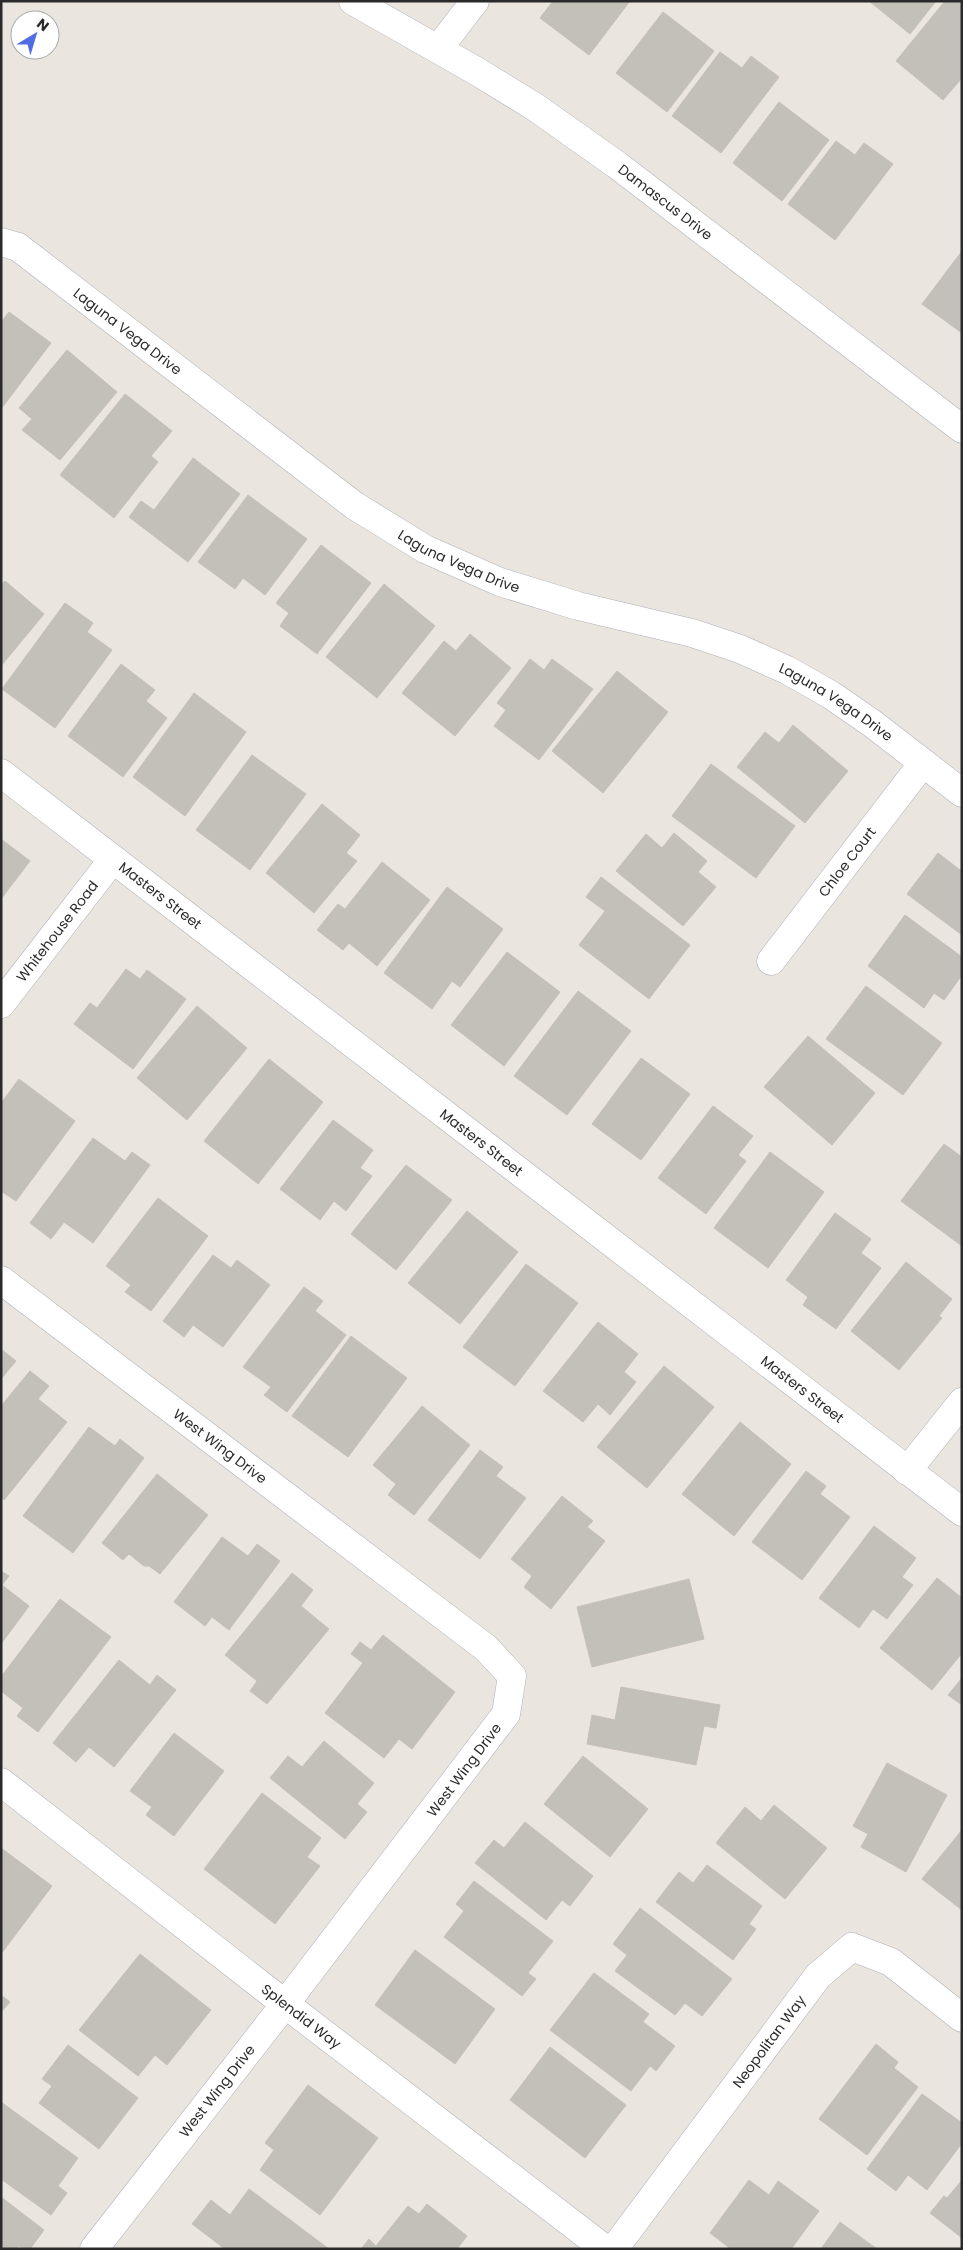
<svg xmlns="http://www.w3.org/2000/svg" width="963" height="2250" font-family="Poppins,sans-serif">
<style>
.building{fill:#c3bfb9;stroke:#c6c0b8}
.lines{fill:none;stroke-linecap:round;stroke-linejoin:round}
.minor-casing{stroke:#aeb0b9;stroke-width:29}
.minor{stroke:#fff;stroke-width:28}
.labels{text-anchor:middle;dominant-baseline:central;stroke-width:5;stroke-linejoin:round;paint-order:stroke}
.street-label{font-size:14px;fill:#2a2a2a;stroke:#fff}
</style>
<rect width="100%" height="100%" fill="#eae5de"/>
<!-- building -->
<g class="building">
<polygon points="553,1 630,1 589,55 540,18"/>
<polygon points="869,1 936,1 910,34"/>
<polygon points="945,1 962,1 962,78 943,100 896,61"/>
<polygon points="663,12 714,51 667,112 616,73"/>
<polygon points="720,52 742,68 751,56 779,77 721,153 672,116"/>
<polygon points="779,102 829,140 782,201 733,163"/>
<polygon points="836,141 855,155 864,143 893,164 835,240 788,204"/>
<polygon points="962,251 962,333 922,304"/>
<polygon points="9,312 51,343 1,409 1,322"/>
<polygon points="67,350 117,392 60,460 22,430 32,419 19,408"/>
<polygon points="125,394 172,431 151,456 158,462 114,518 60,475"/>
<polygon points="193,458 240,494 188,562 129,517 141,501 154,510"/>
<polygon points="248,495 307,539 265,595 243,578 235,589 198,562"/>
<polygon points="321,545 371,583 317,654 280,626 289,613 276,603"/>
<polygon points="5,581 44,614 1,666 1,585"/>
<polygon points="384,584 435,626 377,698 326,657"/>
<polygon points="65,603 93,623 87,632 112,650 55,728 2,689"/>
<polygon points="470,634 511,668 455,736 402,693 444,641 456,651"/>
<polygon points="530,659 544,670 552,659 593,689 539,760 494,726 506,710 497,703"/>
<polygon points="121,664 155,690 146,701 167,718 123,777 68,736"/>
<polygon points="617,671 668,712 603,793 552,751"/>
<polygon points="194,693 246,732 185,816 133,777"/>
<polygon points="793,725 848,771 805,823 737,767 765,732 779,743"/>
<polygon points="252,755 306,794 250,870 196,830"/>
<polygon points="711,764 795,826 756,878 672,816"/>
<polygon points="322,804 360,835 346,853 357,861 314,913 266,873"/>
<polygon points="674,833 707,861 698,872 716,887 683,926 616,871 646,834 662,848"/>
<polygon points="1,839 30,861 1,899"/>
<polygon points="938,853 960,870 962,868 962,935 907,894"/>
<polygon points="382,862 430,900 377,966 349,943 343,950 317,930 338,904 345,909"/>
<polygon points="601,877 690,945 649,999 579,945 605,911 586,897"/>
<polygon points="447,887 503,929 460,987 452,981 432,1009 384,973"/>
<polygon points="905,915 962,957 962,975 944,1000 934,993 924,1008 868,966"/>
<polygon points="507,952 560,992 504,1066 451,1025"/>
<polygon points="126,969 140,979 147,970 186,999 133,1069 74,1024 90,1003 97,1008"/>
<polygon points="866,986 942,1043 903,1095 826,1039"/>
<polygon points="578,991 631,1031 567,1115 514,1076"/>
<polygon points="197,1006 247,1048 187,1120 137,1078"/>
<polygon points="808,1036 875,1093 832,1145 764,1087"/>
<polygon points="641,1058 690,1094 641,1160 592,1124"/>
<polygon points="269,1059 323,1102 258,1184 204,1141"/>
<polygon points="19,1079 75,1121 16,1201 1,1191 1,1103"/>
<polygon points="713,1106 753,1136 738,1155 746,1161 706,1214 658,1178"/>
<polygon points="333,1120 373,1150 360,1168 372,1176 346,1211 334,1201 320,1220 280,1189"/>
<polygon points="93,1138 125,1161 132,1152 150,1165 93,1243 64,1222 51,1239 30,1223"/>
<polygon points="944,1144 962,1157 962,1246 901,1201"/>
<polygon points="770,1152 824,1192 768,1268 714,1228"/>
<polygon points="406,1165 452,1200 396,1270 351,1234"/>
<polygon points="158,1198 208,1236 151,1311 125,1292 131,1285 106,1266"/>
<polygon points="467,1211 518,1252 460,1324 408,1283"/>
<polygon points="835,1213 871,1239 861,1253 881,1268 836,1329 803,1305 808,1297 786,1280"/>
<polygon points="213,1255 231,1268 237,1260 270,1285 223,1347 193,1325 184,1337 163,1321"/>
<polygon points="906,1262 952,1299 939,1316 942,1318 899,1370 851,1331"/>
<polygon points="526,1264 578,1303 515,1386 463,1347"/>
<polygon points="304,1287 323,1301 315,1311 346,1335 287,1412 264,1395 271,1387 243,1367"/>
<polygon points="598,1322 638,1354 624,1372 636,1382 610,1415 598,1404 583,1422 543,1391"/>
<polygon points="351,1336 407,1378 348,1457 292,1416"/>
<polygon points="1,1349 16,1361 1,1379"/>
<polygon points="664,1366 714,1407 647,1488 597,1447"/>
<polygon points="30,1371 49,1386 38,1399 67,1422 4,1500 1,1497 1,1406"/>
<polygon points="422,1406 470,1445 414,1515 388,1495 396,1484 373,1465"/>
<polygon points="740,1422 791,1464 734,1536 682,1494"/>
<polygon points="89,1427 115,1446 120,1439 144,1458 73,1553 23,1516"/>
<polygon points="480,1450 503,1467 496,1476 526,1498 480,1559 428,1520"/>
<polygon points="806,1471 826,1486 820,1494 850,1517 802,1580 752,1542"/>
<polygon points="157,1474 208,1515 160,1574 149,1566 144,1566 129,1554 123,1560 102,1543"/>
<polygon points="562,1496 593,1521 587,1527 605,1541 551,1609 524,1587 532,1576 511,1559"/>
<polygon points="874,1526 916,1558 902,1577 913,1585 887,1619 873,1609 859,1628 819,1598"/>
<polygon points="222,1537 248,1556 257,1544 280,1561 229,1630 212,1617 205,1626 174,1602"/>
<polygon points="1,1571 9,1576 2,1585 29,1606 1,1644"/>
<polygon points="292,1573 313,1590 301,1606 329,1629 267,1704 250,1691 257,1681 225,1655"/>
<polygon points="937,1578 962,1598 962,1653 932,1690 880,1648"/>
<polygon points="689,1579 704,1639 592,1667 577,1607"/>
<polygon points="60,1599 111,1637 38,1732 17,1716 23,1708 1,1691 1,1677"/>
<polygon points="383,1635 455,1692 412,1749 399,1739 384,1758 325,1713 363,1663 351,1654 360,1642 371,1650"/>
<polygon points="119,1660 150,1685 157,1675 176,1690 114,1767 89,1747 76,1762 53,1743"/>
<polygon points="962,1678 962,1705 948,1695"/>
<polygon points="621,1687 720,1705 716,1728 704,1726 696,1765 587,1744 592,1715 615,1720"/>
<polygon points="174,1733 224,1771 174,1836 146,1815 152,1807 130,1791"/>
<polygon points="324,1741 374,1783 357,1804 367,1812 345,1839 270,1778 288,1756 302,1767"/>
<polygon points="583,1756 648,1809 610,1857 544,1804"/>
<polygon points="887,1763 947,1795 906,1872 861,1847 868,1834 853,1826"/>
<polygon points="262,1793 321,1838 307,1857 320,1866 275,1924 204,1869"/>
<polygon points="774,1805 827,1848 785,1899 716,1843 745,1807 761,1821"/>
<polygon points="525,1822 593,1876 570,1906 562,1900 546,1920 475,1863 494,1840 504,1848"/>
<polygon points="962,1830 962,1910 922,1879"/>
<polygon points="1,1848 52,1886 1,1954"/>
<polygon points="707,1865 762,1906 749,1924 756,1929 733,1960 656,1902 679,1872 693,1883"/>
<polygon points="474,1881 553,1941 528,1973 536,1979 522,1996 444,1937 464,1911 456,1904"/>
<polygon points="640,1908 732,1979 702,2016 685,2003 675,2015 615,1971 627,1955 613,1944"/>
<polygon points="415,1950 495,2009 455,2064 375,2005"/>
<polygon points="140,1954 211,2010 167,2065 155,2055 138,2076 79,2030"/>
<polygon points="594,1973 649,2014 643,2022 675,2046 656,2071 650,2066 631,2091 550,2030"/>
<polygon points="1,1995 10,2002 1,2012"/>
<polygon points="876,2044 898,2062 894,2068 918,2087 867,2155 819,2119"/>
<polygon points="68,2045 138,2098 99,2149 39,2103 52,2086 42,2079"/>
<polygon points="550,2047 626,2105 585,2158 510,2100"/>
<polygon points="308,2085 378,2138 320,2215 260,2170 274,2150 265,2143"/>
<polygon points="922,2094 962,2123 962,2143 927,2190 908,2175 896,2191 867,2169"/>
<polygon points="1,2102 78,2158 58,2186 67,2193 51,2215 1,2179"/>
<polygon points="749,2180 769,2195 778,2181 819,2211 791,2249 731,2249 710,2233"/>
<polygon points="962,2180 962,2238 930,2213 944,2196 947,2198"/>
<polygon points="249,2189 329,2249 225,2249 192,2224 211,2200 230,2215"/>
<polygon points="1,2197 44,2230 30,2249 23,2249 19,2246 17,2249 1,2249"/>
<polygon points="427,2204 467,2236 457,2249 361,2249 369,2239 376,2246 408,2206 419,2214"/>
<polygon points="840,2222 877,2249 821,2249"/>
</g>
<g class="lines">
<!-- minor casing -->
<g class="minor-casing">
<g id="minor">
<path id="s1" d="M353,1L478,72L535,107L617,165L962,429"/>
<polyline points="438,49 475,1"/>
<path id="s2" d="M1,242L18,247L355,506L425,549L500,582L578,606L692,633L740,649L787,670L831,695L873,724L962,793"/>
<path id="s3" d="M1,773L962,1512"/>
<path id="s4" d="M771,961L923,763"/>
<path id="s5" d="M1,1004L113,859"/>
<path id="s6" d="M1,1280L486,1648L512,1676L506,1714L285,2004L94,2249"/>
<polyline points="907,1471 962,1402"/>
<path id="s7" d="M1,1782L285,2004L605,2249"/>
<path id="s8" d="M614,2249L818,1976L852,1947L891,1962L962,2018"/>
</g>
</g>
<!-- minor -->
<use href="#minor" class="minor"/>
</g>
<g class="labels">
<!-- street labels -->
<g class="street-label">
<text stroke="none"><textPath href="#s1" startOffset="372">Damascus Drive</textPath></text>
<text stroke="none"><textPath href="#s2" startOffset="156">Laguna Vega Drive</textPath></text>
<text stroke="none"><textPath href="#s2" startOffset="561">Laguna Vega Drive</textPath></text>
<text stroke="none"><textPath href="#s2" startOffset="966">Laguna Vega Drive</textPath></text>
<text stroke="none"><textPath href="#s4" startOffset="125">Chloe Court</textPath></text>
<text stroke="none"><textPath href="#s3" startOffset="201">Masters Street</textPath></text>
<text stroke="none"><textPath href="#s5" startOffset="92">Whitehouse Road</textPath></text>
<text stroke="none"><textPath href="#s3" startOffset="606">Masters Street</textPath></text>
<text stroke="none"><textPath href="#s3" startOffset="1011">Masters Street</textPath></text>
<text stroke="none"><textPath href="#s6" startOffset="275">West Wing Drive</textPath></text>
<text transform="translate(464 1770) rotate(-53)">West Wing Drive</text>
<text stroke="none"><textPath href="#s7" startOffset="381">Splendid Way</textPath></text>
<text stroke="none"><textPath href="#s8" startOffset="259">Neopolitan Way</textPath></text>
<text transform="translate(217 2091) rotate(-52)">West Wing Drive</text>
</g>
</g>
<!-- border -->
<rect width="963" height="2250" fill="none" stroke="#2a2a2a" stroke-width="5"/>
<!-- north arrow -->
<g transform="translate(35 35) rotate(38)"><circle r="24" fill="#ffffff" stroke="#aaaaaa"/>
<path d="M0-4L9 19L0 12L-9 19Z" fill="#506de5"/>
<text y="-8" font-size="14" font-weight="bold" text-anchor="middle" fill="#2a2a2a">N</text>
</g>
</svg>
